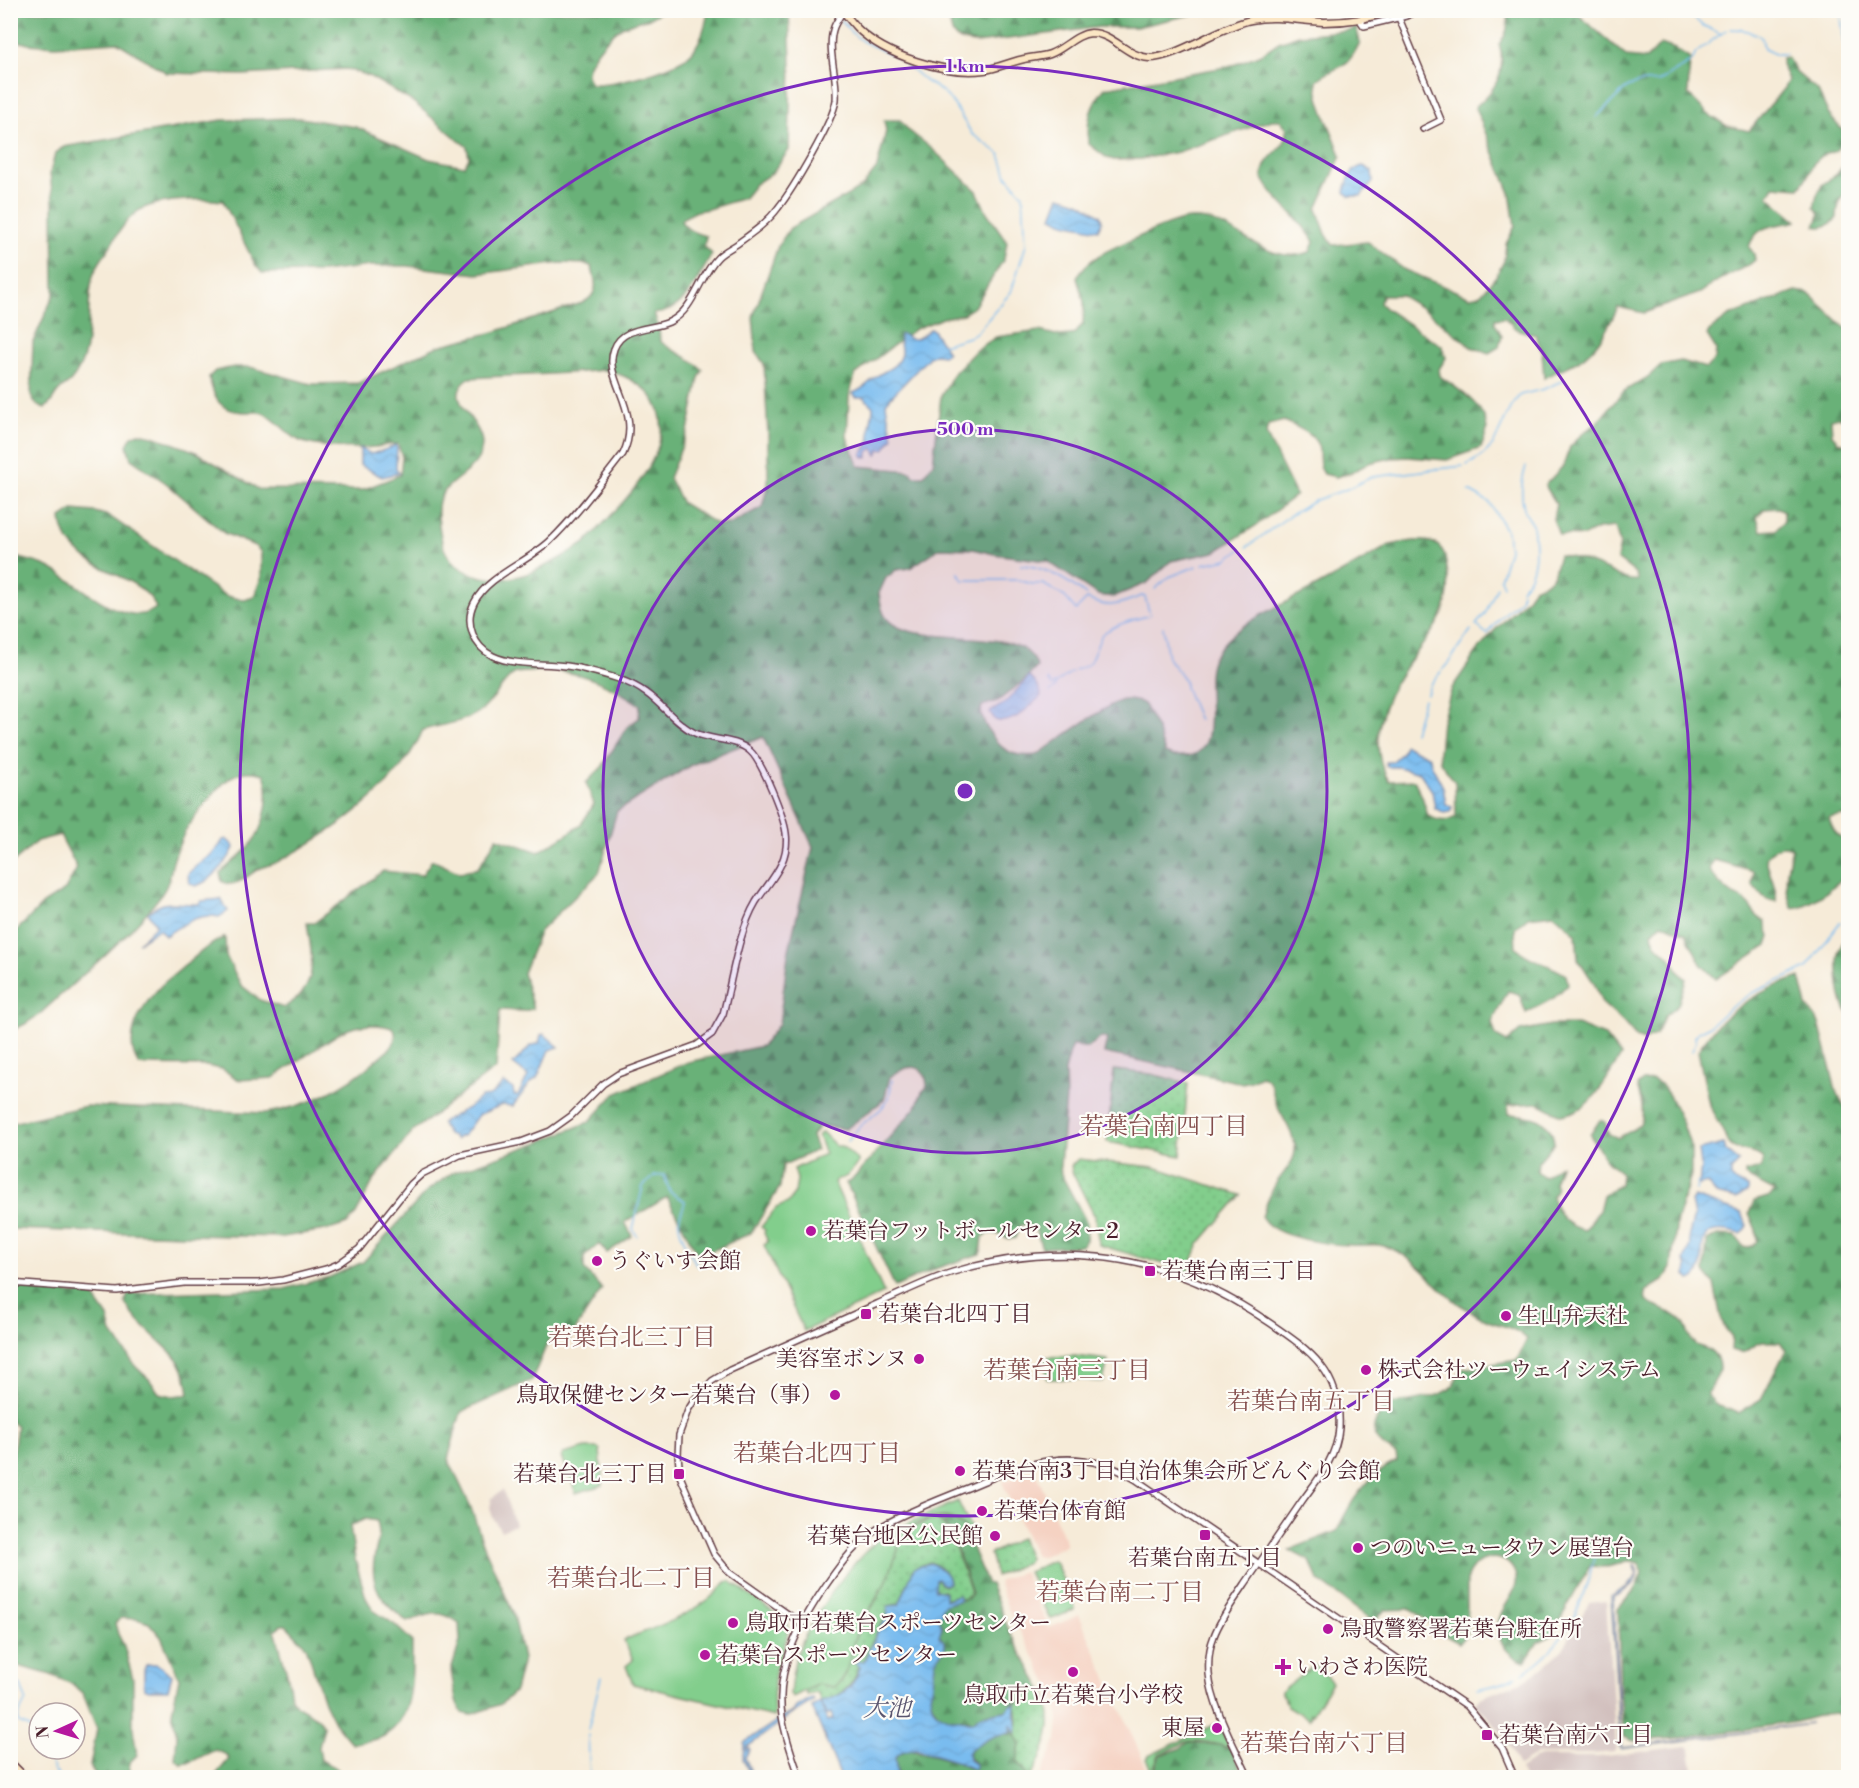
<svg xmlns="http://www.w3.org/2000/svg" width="1859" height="1788" font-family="'Libre Bodoni','Noto Serif JP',serif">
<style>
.built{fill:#f5d2c2}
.industrial{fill:#d1bfbd}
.grass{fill:url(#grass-dots);stroke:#66765c;stroke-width:1.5}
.forest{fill:url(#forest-firs);stroke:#5a6852;stroke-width:1.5;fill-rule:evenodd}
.park{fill:#82ce8c;stroke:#66765c;stroke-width:1.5}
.water{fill:url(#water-waves);stroke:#626e8d;stroke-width:1.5}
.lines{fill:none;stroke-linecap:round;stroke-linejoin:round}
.stream{stroke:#79bcef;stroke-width:1.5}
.tertiary-casing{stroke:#643e45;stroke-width:8}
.secondary-casing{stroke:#643e45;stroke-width:9}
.tertiary{stroke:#fff;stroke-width:5}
.secondary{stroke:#fbe6c4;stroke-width:6}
.ring{fill:none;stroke:#7b2cbf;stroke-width:3}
.poi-dot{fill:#b5179e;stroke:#fdfcf7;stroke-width:2}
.labels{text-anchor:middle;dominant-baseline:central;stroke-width:4.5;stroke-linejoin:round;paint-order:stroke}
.poi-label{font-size:22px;fill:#4a1f2b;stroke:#fdfcf7;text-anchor:start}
.neighbourhood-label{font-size:24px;fill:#844e4d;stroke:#fdfcf7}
.water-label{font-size:24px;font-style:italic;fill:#5a5670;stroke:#fdfcf7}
.centre{fill:#7b2cbf;stroke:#fdfcf7;stroke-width:3}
.ring-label{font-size:18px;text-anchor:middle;font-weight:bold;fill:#7b2cbf;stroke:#fdfcf7;stroke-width:4.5;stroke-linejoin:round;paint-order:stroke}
</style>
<defs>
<pattern id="grass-dots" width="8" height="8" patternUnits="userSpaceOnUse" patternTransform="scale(1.5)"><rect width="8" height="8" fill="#82ce8c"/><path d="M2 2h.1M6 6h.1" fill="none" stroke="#72b079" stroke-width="1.8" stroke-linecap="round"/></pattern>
<pattern id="forest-firs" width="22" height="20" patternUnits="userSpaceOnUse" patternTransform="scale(1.5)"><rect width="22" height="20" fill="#69b178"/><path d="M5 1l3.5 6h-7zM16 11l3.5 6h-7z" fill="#588f63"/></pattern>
<pattern id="water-waves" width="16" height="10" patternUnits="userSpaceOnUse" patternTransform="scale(1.5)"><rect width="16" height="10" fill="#79bcef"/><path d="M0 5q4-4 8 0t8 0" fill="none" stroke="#6aa1cd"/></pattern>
</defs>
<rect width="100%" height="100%" fill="#fdfcf7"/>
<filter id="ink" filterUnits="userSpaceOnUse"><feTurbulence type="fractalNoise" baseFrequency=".0167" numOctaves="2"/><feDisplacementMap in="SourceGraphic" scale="12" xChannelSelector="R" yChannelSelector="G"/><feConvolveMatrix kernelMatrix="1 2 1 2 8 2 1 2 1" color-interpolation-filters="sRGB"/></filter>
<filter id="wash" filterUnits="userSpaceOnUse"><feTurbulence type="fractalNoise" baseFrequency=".008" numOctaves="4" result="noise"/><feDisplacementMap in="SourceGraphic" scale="24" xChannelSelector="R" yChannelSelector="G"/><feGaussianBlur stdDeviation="1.35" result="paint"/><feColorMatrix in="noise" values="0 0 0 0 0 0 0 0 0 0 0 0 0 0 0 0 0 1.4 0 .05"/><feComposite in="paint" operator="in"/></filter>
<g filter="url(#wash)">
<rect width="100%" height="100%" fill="#f6ebd8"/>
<!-- built -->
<g class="built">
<polygon points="1035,1471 1066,1542 1066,1545 1041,1557 1035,1556 1002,1482"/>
<polygon points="1023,1571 1049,1628 1079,1615 1146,1767 1141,1777 1040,1777 1057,1739 1059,1721 1058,1707 1049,1685 1008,1609 998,1582"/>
</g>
<!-- industrial -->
<g class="industrial">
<polygon points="503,1490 515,1525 501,1531 493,1518 490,1508 492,1498"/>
<polygon points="1606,1601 1616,1748 1614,1752 1593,1754 1537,1754 1519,1766 1505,1738 1486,1714 1475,1704 1480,1698 1521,1682 1543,1668 1563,1649 1589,1603"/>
<polygon points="1687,1746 1690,1748 1694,1777 1523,1778 1520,1769 1538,1757 1598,1757"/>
</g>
<!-- grass -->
<g class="grass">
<polygon points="1114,1070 1151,1074 1188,1083 1181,1156 1107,1142"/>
<polygon points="1078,1159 1154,1167 1241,1195 1199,1244 1188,1271 1099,1245 1095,1217 1073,1174 1071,1166"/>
<path d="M938,1517V1520L950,1533L970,1589L971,1595L960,1600L958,1595L945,1599V1591H938L934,1586L936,1579L938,1578L940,1583L944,1586L949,1583C948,1571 939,1566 930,1562L914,1568L899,1604L888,1606L887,1617L878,1629L863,1661L859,1662L855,1659L853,1662L859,1667L858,1670C852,1687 839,1698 821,1701L817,1693L807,1695L805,1691L818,1684L833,1687C850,1681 850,1653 855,1638C862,1620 875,1606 882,1588L885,1585L898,1550V1533Z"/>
<polygon points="1021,1538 1029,1558 1028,1562 996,1576 990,1554"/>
<path d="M1042,1688C1059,1723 1047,1745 1031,1777H1028L1017,1762L1020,1744L1015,1733L1018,1722L1016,1704Z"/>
</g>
<!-- forest -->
<g class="forest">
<path d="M14,11H661C650,21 636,20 622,27C611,33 586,61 587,75C588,78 590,81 591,84C612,86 682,68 694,50C702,38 706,24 708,11H789L791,64L789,150L772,173L755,184L744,198L708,209L697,211L683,218L681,221C687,231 696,233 706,236L704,246L712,254C697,279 686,312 654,314L659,328L660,341C674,353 691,357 703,370L699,378L688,431L669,478L682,503L718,525L731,524L762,507L768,484V435L764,364L756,352L753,317L778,246L790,228L862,187L877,168L886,131L884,120H900L908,130L930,147L977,191L986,211L1007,242L1004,259L974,307L963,314L943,318L915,329L855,375L849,397L847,437L859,466L910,471L915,476H923L933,463L941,396L954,373L976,350L996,337L1039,331L1060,336L1071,335L1076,332L1083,324L1084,302L1077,278C1086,259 1110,249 1129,241C1146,234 1171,221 1189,219C1233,214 1263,269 1310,252L1314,242C1301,217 1275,203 1262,177C1263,172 1264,166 1267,162C1276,149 1288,146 1287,128L1280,120H1272L1178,152L1140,159L1114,160L1107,158L1089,144C1086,120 1090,106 1105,88L1220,68L1236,64L1261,54L1279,42L1299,35L1351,30L1356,27L1360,42C1346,72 1340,63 1317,80C1315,100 1335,135 1341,156L1317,209L1326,234L1333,245L1368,242L1405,270L1470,297L1480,295L1496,276L1504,261L1506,244L1515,226L1510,193L1475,107C1496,90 1507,71 1499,44C1508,33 1509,25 1506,11H1574L1627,57L1646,59L1661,44L1675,49L1690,59L1688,94L1709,115L1727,126L1749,131L1784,88L1788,80L1781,64L1782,58L1787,57L1798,74L1818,91L1829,115L1843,131L1844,139L1836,151L1823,155L1814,163L1807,177L1799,188L1774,186L1768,196L1797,221C1775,227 1757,223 1749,247L1754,254L1755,260L1750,264L1716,282L1700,293L1644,313L1618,307C1608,328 1598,348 1578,361C1568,367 1555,372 1544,378L1542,353L1536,335L1516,329L1505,318L1495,319V323L1502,336L1499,347L1489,353L1471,347L1428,312L1400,295H1382L1380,303L1386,309L1442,346L1446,358L1439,369L1440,376C1457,389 1486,405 1487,429C1487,435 1483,442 1481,448L1447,460L1408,457L1391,458L1369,463L1351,473L1336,477L1324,474C1318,465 1320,462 1319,451C1318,434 1297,428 1284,421L1268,425L1266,434L1296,495L1257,525L1215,552L1171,561L1147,583L1113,597L1098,595L1047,561L994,554L973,549L940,548L910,568L896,570L886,578L879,593C880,600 881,610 885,616C908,653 1026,619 1037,667L1027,678L998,701L982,706C978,719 996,745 1008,751C1016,756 1028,756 1037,755C1052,745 1110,701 1124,700C1130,699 1136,701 1143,703L1157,729L1165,753C1173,757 1178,756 1187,756C1226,753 1200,683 1213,658C1231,625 1274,609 1306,592C1334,577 1362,561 1390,545C1404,542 1433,535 1442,550C1445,553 1445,559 1446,563C1458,616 1424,637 1399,677C1391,689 1385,705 1381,719C1375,738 1378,764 1389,781L1414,780L1422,796L1428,816C1438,820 1447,824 1456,816L1455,782L1440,762L1439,752L1442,721L1452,688L1476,653L1494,631L1527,598L1534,588L1545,583L1553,576L1559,555C1577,557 1594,564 1611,572C1621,577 1626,581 1638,580L1635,573L1617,559L1620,545L1615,527L1598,529L1584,536L1559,535L1553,519L1556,504L1545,485L1563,466L1570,447L1584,432L1595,425L1624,391L1648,377L1661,365L1681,361L1706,368L1715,359L1716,349L1707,335L1709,331L1729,316L1796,291L1808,293L1848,330V423L1839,417L1831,419L1832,435L1839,442L1845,444L1848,443V817L1842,815L1829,818C1832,830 1837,836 1848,842V874C1830,888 1816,905 1792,908C1783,884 1786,871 1792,848C1780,843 1774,848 1766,857C1767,872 1778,887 1776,901C1764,901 1759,892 1752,884L1754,871L1714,860L1709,869C1711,875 1726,890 1732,894C1736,897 1741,897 1745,901C1753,908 1754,917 1765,921L1770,936L1767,945L1716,979L1701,964L1686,934L1662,923L1652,933C1653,946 1664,950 1672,960C1677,967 1678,973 1686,979L1678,1005L1666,1015L1655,1035L1644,1040L1636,1037L1623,1022L1602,1003L1594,983L1578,959L1576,934L1554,914L1528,917L1515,928L1516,948C1530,961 1550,964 1566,975L1568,984L1554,998L1526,1013L1519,994L1508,991L1492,1022L1496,1036L1507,1042L1520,1031L1551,1025H1577L1605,1036L1621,1056C1605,1080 1593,1111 1561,1115L1538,1103L1508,1105L1509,1114C1530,1115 1552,1118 1554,1143L1538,1162L1537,1171L1544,1177L1560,1165L1554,1183L1557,1188L1552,1197C1558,1215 1566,1226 1585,1230L1599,1211L1603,1195L1620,1184L1621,1173L1607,1162L1590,1135L1600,1120L1605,1122L1609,1134L1618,1138C1624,1134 1635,1130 1639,1125C1646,1116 1640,1095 1637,1086L1643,1081L1653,1080L1661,1084L1670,1097L1683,1124L1691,1148V1175L1677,1220L1671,1268L1664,1280L1645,1292L1646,1301C1658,1310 1670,1309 1682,1321C1688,1327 1688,1339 1696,1345C1699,1347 1705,1347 1709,1350C1728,1364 1716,1379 1707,1394L1716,1405L1739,1413L1761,1399L1786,1350L1780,1342C1774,1342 1764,1341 1759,1343C1746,1349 1750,1356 1731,1350L1732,1338L1725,1329L1721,1318L1714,1284L1704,1272L1707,1241L1718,1235L1736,1236L1744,1248L1752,1246L1757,1241L1756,1230L1749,1213L1754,1201L1771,1196L1774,1191L1745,1176V1172L1761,1168L1763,1159C1755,1149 1740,1155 1730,1145L1709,1105L1698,1051C1720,1013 1759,990 1800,977L1807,1006L1819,1023L1837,1094L1848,1112V1720L1836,1713L1825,1714L1796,1722L1690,1737L1634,1741L1624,1737L1620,1690L1618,1609L1635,1589L1642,1573L1639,1563C1624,1558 1624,1564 1611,1566C1605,1568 1597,1566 1590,1566L1551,1636L1538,1642L1525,1662C1505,1656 1492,1634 1501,1614C1507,1600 1522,1587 1514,1571C1503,1549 1473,1558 1467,1578V1633L1459,1643L1448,1637L1412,1609L1385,1610L1374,1622L1318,1580L1310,1561L1289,1550L1337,1531C1350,1501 1367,1476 1397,1461L1396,1454C1368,1438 1369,1430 1385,1405C1403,1401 1443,1399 1453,1386C1457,1381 1458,1374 1461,1369L1517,1360L1527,1339C1514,1326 1502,1327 1486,1320C1477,1316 1467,1309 1459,1304C1432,1285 1413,1251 1379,1245C1370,1244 1360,1246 1351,1245C1330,1245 1272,1238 1262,1217C1265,1207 1269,1196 1274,1187C1281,1173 1297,1163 1295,1146C1293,1131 1281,1116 1276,1103C1271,1091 1274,1081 1261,1076L1251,1081L1242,1083L1104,1053L1107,1039L1102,1037L1087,1048L1072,1045L1065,1071L1066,1098L1060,1166L1061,1174L1087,1223L1086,1240L1081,1246L1042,1248C1036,1234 1040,1224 1020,1225L1015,1238L1010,1239C999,1236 994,1229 983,1237L981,1254L937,1268L895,1287L846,1183L851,1181L916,1107L922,1092L927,1087C926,1060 906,1065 890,1077L884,1100L846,1129L819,1126L812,1136L817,1150L783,1165L780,1187L751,1233L699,1257L667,1197L625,1222L632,1236L607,1253L599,1244L584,1257V1269L602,1289L568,1341L551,1334L532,1380L461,1412L448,1459L470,1505L484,1546L514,1615L523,1659L515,1691L501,1704L470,1715L462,1713L456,1701L451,1671L460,1641L459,1623C439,1608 429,1614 407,1622C383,1601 368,1589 375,1554C378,1539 381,1538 377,1521L365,1519L350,1526L355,1559L366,1598L373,1610L394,1624L412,1641C412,1673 416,1717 384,1736C376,1741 361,1741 352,1744L334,1722L324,1702L306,1646L286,1625H281L275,1630L288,1677L291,1698L296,1705L318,1718L324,1727L319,1747L321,1760L336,1768L345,1777H214L229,1759L225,1754L215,1750L188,1763L181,1764L175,1759L177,1736L172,1712L179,1678L169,1655L161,1637L149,1623L137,1619L121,1618L115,1623L118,1634L124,1646L133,1679V1728L137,1755L129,1763L130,1771L136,1776L97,1777L90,1766L97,1729L83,1694L72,1684L51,1675L11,1664L10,1469L17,1427L10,1421L11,1286L37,1287L72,1294H87L94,1297L108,1317L112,1333L136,1367L149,1379L159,1393L173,1396L189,1394C188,1383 184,1368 177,1359C160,1339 138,1326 125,1303L128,1294L284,1289L330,1277L363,1262L427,1191L452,1173L537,1143L589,1122L615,1094L688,1062L762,1046L779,1024L788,954L813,847L763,737L691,765L617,811L599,873L540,931L523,973L533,1009L523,1011L500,1010L496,1068L413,1131L374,1180L356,1214L347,1224L332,1229L283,1237L182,1235L11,1229V1123L86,1106L266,1113C307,1107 347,1087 377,1059C384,1054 393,1048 395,1039C396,1036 395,1032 394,1029C378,1022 357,1025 341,1032L273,1078L239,1080L222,1069L206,1066L139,1065C122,1040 140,1008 158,989C165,980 175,975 183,967C199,954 205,946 225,937L226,956L241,985L260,1000L284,1008C290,1003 298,999 302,993C318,973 310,946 307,923H314L383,871L422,875L432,860L460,873L478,868L497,838L539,852L580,826L594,804L586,783L602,767L627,727L639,718L640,705C607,682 569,665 528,672C524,672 517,672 514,674C503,681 494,700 483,709C466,723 443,724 423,730C399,787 333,833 279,861C273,865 264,866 258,869C247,876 234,890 222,881L220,873C232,862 250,849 257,835C266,818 271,793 264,774C254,771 242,771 233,776C220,783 189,822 183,836C180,842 173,860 172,866C170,876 168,886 161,895C129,938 79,977 40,1014L25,1024L11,1031V936L43,904L65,890L77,868L60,835L37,841L14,862L11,863V556C22,559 35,561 46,566C75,578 125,633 156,608C143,570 65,572 61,518L73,510L95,512L109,516L226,596L244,600L254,597L261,578V552L255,546L224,533L166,483L131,459L127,445L132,436L139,433L153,436L194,451L258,489L362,490L400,475L402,457L398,444C390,444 382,446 375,447C356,449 317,448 300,441C286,434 277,419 263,413C257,411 250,412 244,412C219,411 214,399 209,377L215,371L234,367H250L311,384L358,383L438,346L494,332L582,303C599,295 597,283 591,266L585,264L561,263L477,274L407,266H370L322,272L262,273L255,264L223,201C203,198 154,199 137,212C125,221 117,235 109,248C103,258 94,268 92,280C85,314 95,354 70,382C67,385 62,387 59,391C53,397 52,404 45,408C36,406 33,402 31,394L33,342L54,294L53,201L50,173L55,154L63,147L222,120L300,118L356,127L429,159L464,166L469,157L467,147L413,102L369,76L346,69L243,75L167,73L117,42L55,46L28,44L18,41L13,34L12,16ZM604,370C623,374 638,381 651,396C689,445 615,510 585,543C568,554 548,566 529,573C496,586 447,577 441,537C439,526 436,512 439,501C447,477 481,473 482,444C482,420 440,398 469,378C514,375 559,375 604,370ZM1779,508L1784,511V522L1776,530L1761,531L1757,517L1764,509Z"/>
<path d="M949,11V10L1208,11L1136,27H1100L977,43C950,41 951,35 949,11Z"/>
<path d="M1845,163L1848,169V189C1840,198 1837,206 1837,218C1832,224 1823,229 1815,226L1820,213L1814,207L1817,195L1822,185L1837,174Z"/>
<path d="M1848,932V1013C1839,1002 1836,968 1839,953C1840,946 1845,938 1848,932Z"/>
<polygon points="940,1517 954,1520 963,1526 987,1584 990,1584 1010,1633 1041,1688 1011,1705 1006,1711 981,1715 972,1722 961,1719 950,1719 940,1715 932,1705 930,1695 933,1684 935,1662 945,1647 945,1642 939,1636 943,1626 938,1617 942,1613 942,1608 945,1605 969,1597 972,1593 951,1532 939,1520"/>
<path d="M1011,1725L1020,1744L1017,1762L1027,1777H898L895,1758C907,1744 918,1753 932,1755C945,1758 957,1762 969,1768H975V1763L968,1757L970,1749L997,1734H1010Z"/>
<polygon points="1189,1742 1219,1745 1232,1750 1245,1777 1152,1776 1160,1755 1179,1749"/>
</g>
<!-- park -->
<g class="park">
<polygon points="822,1132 836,1146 844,1148 858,1160 858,1163 847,1176 834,1182 884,1293 804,1331 764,1245 768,1242 764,1233 765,1230 761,1227 776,1208 788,1203 795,1193 797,1179 794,1169 825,1154 818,1136"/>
<polygon points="1075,1356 1108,1360 1103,1382 1077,1379 1047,1379 1045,1357"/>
<polygon points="586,1448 598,1448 600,1450 603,1485 576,1493 562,1457 563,1454"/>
<path d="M958,1501L972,1531L968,1532C949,1504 921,1521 898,1533V1550L885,1585L881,1588C874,1605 862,1620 855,1637C849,1652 850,1680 833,1687L818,1684L793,1697L790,1694C791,1681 793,1667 797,1654C810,1620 851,1560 880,1539C903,1523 932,1513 958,1501Z"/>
<polygon points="1052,1561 1055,1562 1075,1607 1074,1610 1052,1619 1049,1618 1028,1572"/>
<path d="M730,1581L786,1621C792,1636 780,1653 776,1668C773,1684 773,1701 774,1717L633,1684L626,1666L633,1660L624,1640C660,1625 702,1613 726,1582Z"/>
<polygon points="1315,1665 1332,1682 1312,1714 1309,1713 1311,1715 1309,1719 1288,1706 1281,1691"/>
<path d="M1216,1724L1220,1726L1230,1748C1220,1744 1196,1739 1186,1742C1177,1746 1169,1751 1159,1754L1150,1777H1146L1150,1767L1146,1759L1148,1756Z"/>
</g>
<!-- water -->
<g class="water">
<path d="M1363,166L1372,171L1373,182L1361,196H1349L1345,192C1347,181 1351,168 1363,166Z"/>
<polygon points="1060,196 1079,202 1100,215 1102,221 1098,230 1064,223 1052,217"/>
<path d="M930,329H932L948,352L944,355L935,354L929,357L891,397L886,403C887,415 891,427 893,437L884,450L880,449L877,455L873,448L868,452V458L862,456V453C871,444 870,438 870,426C871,420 873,413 873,407L864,397H856L853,393C866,388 867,383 877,376C887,369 897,368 901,354C902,346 898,341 900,335L902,334C915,343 918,339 930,329Z"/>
<path d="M395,445L397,447L396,468L399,473L382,477L360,465V448L371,454C378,452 390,449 395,445Z"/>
<path d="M1029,677C1034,679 1042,691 1041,696C1029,707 1013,726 995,720L990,712L1005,703Z"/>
<polygon points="1405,745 1430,757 1431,764 1443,787 1446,804 1452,807 1450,812 1444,813 1435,808 1432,791 1420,773 1398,767 1387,767 1386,764 1386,762 1392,762 1402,753"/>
<path d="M226,839L233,845L234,848C227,863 211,882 195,886L189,882L188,874C199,861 215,856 223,840Z"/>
<path d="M221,899L228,911L219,917C199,912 180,926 165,936L159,929L138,943L156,925L148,913C166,897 178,905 199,904L201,901Z"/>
<polygon points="544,1034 559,1047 549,1050 537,1078 530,1083 513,1106 502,1105 478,1115 463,1136 458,1137 456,1140 454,1137 448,1134 441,1123 469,1107 481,1097 490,1096 504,1083 513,1089 514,1095 518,1095 528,1076 513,1064 531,1046 539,1043 541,1035"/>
<polygon points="1724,1144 1726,1151 1739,1162 1731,1170 1731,1177 1737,1183 1748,1187 1748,1191 1736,1199 1716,1194 1707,1183 1699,1185 1701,1166 1699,1150"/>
<path d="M1694,1197L1742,1213L1747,1226L1746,1230L1741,1234C1678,1216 1718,1272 1690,1280L1686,1275L1687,1266L1684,1261L1690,1245L1689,1235L1694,1216L1691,1202Z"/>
<path d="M930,1563C939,1567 948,1572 949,1583L944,1585L941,1583L938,1578L936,1579L935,1590L945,1592V1600L958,1595L960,1600L945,1605L942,1608V1613L938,1617L942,1626L939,1636L945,1642V1647L935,1662L933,1685L930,1695L932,1705L936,1712L950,1719H961L968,1722H972L981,1715L1006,1711L1011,1705L1015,1704L1017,1732H1014L1011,1724L1010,1733C999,1734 992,1736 983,1742C977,1747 972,1745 968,1753L969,1760L975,1764V1768L973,1769L952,1760L916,1749L903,1751L895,1757L897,1777H841L812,1707L820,1702L828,1721L833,1719L831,1713L827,1715L821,1701C839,1698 853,1688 859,1670L860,1667L854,1662L855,1660L859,1662L864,1661L879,1629L888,1617L887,1610L889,1606L899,1605L914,1568Z"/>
<path d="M1634,1566H1635C1644,1580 1624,1592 1613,1597L1621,1748L1810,1724L1620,1749L1611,1596L1627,1587L1637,1575Z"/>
<polygon points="151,1664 157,1664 172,1675 168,1690 149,1690 144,1688 144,1670 146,1665"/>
<polygon points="812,1698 814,1700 792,1714 746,1748 746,1750 749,1748 750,1750 745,1757 753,1777 751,1777 743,1759 744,1743 781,1718 793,1712 796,1707"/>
</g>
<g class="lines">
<!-- stream -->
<g class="stream">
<polyline points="834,10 838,16"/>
<polyline points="1684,10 1702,25 1721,34"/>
<polyline points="1840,10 1848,69"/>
<polyline points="1403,13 1410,10"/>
<polyline points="841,20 851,32 862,41 899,58 924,80 943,92 953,103 972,134 1000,154 1007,176 1023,195 1026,245 1011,292 978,331 969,337 942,345"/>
<path d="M1731,29C1741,29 1753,31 1762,38L1764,49L1775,54H1786"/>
<path d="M1596,117C1620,97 1624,79 1658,82L1692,61L1696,53L1726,30"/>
<polyline points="1467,465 1481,457 1493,445 1511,406 1520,395 1544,389 1564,380"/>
<polyline points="1469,491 1489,502 1507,532 1509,550 1500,579 1503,586"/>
<polyline points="1247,547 1289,516 1316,500 1347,489 1372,477 1463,466"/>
<polyline points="1203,564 1227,559 1241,549"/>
<path d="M1021,565C1045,566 1068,581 1086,595"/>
<path d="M958,572L963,580H1018L1032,584H1043L1065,597L1076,610L1087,599C1111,610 1118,604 1142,596L1145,597L1150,615"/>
<polyline points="1497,587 1486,612 1476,625 1487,634 1500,618 1520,600 1522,592"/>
<polyline points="1155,589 1169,577 1197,566"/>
<path d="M1521,589C1538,572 1536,548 1533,526C1532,522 1528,518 1526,514C1520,500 1521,480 1526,467"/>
<polyline points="1163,627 1168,658 1185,681 1185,687 1199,720"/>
<path d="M1075,670L1086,666L1090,662L1102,634C1116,624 1130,621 1147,616"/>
<polyline points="1048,680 1052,686 1072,672"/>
<polyline points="1050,692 1055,688 1056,684"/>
<polyline points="1427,694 1430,685 1449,662 1471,630"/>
<polyline points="1414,732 1424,699"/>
<polyline points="1692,1051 1696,1042 1695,1037 1698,1032 1710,1026 1731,1007 1752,993 1807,968 1840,922"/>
<polyline points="848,1141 860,1126 881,1109 889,1098 892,1080"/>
<polyline points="1696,1190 1698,1182"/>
<path d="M637,1236L633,1229L643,1186L655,1176L664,1175L670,1192L685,1201C684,1208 680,1213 679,1220C677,1232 692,1255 697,1266"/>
<path d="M1523,1673C1570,1641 1581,1608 1595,1555"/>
<polyline points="10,1679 21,1686 26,1700 18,1716 19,1723 29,1727 39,1743"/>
<polyline points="1478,1689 1499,1684 1516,1676"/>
<polyline points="588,1730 601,1677"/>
<polyline points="588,1735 590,1778"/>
<polyline points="43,1749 54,1769"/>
<polyline points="53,1770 62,1778"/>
</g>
</g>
</g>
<g filter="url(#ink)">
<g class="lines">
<!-- tertiary casing -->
<g class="tertiary-casing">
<g id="tertiary">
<polyline points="1399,18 1441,120 1423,129"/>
<polyline points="1359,19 1364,26 1406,16 1421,10"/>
<path d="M10,1283L117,1291L184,1283H259L283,1280L326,1269L338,1264L359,1249L411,1184L422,1174L460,1155L521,1142L550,1131L571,1116L603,1084L618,1074L697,1045L712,1034L723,1014C732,980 738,932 756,902C771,879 790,862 786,833C784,817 762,761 750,751C735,738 713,741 695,733C676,724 663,705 646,693C629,680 603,674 583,669C555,661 519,668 493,656C474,647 464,623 474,603C487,576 528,562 550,541C577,515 600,483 623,454C644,410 602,380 614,349C622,326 651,330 669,322C695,310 699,276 718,257C723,252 731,248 737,244C752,233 767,223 778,208C793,189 833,122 836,100C838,77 826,49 834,27C836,22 840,16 843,11"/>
<path d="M802,1624L730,1573L714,1554L680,1476L678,1455L679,1435L688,1410L695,1399L712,1381L730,1370C779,1348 827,1326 877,1304C902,1293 927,1280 953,1272C1067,1238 1173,1256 1270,1323C1311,1351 1342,1373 1339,1428C1337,1457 1318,1479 1302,1501C1283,1529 1264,1556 1245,1584C1234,1601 1221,1617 1214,1636C1209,1648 1208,1661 1209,1674C1212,1707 1235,1747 1249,1778"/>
<path d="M800,1778C793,1758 785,1737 782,1716C775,1668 800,1623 826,1585C842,1562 858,1540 882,1526C910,1510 941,1499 970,1487C1028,1462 1076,1443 1135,1479L1467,1706L1502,1748L1515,1778"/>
</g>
</g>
<!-- secondary casing -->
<g class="secondary-casing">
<g id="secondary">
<path d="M842,10C847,16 852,23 857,28C885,56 946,75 984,70C998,68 1010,62 1024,59C1032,57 1042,57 1050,54C1064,49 1076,34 1091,33C1113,33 1127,57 1149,58C1177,58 1220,26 1251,20C1276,15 1299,21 1324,22C1348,22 1373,18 1396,10"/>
<polyline points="10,1762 26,1778"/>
</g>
</g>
<!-- tertiary -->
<use href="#tertiary" class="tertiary"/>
<!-- secondary -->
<use href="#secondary" class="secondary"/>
</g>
</g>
<!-- distance rings -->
<circle cx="965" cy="791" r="362" fill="#7b2cbf" fill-opacity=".12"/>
<g class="ring">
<circle cx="965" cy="791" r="362"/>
<circle cx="965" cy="791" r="725"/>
</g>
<!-- markers -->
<g class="poi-dot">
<circle cx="811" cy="1231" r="6"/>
<circle cx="597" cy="1261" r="6"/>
<rect x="1144" y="1265" width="12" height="12" rx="3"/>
<rect x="860" y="1308" width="12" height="12" rx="3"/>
<circle cx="1506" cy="1316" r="6"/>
<circle cx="919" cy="1359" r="6"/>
<circle cx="1366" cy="1370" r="6"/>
<circle cx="835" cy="1395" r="6"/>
<circle cx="960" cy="1471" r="6"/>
<rect x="673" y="1468" width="12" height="12" rx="3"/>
<circle cx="982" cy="1511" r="6"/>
<rect x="1199" y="1529" width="12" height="12" rx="3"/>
<circle cx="995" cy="1536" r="6"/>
<circle cx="1358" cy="1548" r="6"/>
<circle cx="733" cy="1623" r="6"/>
<circle cx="1328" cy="1629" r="6"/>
<circle cx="705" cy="1655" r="6"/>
<path d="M1280 1658h6v6h6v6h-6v6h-6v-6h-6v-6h6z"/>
<circle cx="1073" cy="1672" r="6"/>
<circle cx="1217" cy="1728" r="6"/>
<rect x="1481" y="1729" width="12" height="12" rx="3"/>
</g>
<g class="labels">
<!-- poi labels -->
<g class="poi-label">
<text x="823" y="1231">若葉台フットボールセンター2</text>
<text x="609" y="1261">うぐいす会館</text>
<text x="1162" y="1271">若葉台南三丁目</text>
<text x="878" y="1314">若葉台北四丁目</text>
<text x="1518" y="1316">生山弁天社</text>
<text x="907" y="1359" text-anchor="end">美容室ボンヌ</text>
<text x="1378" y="1370">株式会社ツーウェイシステム</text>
<text x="823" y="1395" text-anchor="end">鳥取保健センター若葉台（事）</text>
<text x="972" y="1471">若葉台南3丁目自治体集会所どんぐり会館</text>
<text x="667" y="1474" text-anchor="end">若葉台北三丁目</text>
<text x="994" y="1511">若葉台体育館</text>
<text x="983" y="1536" text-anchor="end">若葉台地区公民館</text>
<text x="1370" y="1548">つのいニュータウン展望台</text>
<text x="1205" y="1558" text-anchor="middle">若葉台南五丁目</text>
<text x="745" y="1623">鳥取市若葉台スポーツセンター</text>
<text x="1340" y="1629">鳥取警察署若葉台駐在所</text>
<text x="717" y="1655">若葉台スポーツセンター</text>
<text x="1296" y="1667">いわさわ医院</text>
<text x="1073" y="1695" text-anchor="middle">鳥取市立若葉台小学校</text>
<text x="1205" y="1728" text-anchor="end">東屋</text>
<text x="1499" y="1735">若葉台南六丁目</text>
</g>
<!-- neighbourhood labels -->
<g class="neighbourhood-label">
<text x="1164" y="1127">若葉台南四丁目</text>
<text x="632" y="1338">若葉台北三丁目</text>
<text x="1067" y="1371">若葉台南三丁目</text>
<text x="1311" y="1402">若葉台南五丁目</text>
<text x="817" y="1454">若葉台北四丁目</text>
<text x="631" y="1579">若葉台北二丁目</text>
<text x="1120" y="1593">若葉台南二丁目</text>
<text x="1324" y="1744">若葉台南六丁目</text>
</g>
<!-- water labels -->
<g class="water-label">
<text x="887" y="1709">大池</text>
</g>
</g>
<circle cx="965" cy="791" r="9" class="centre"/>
<g class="ring-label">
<text x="965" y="72">1 km</text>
<text x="965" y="435">500 m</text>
</g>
<!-- margin -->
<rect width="1859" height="1788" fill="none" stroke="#fdfcf7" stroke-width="36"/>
<!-- north arrow -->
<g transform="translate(57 1731) rotate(266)"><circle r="28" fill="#fdfcf7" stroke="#b5a4a5" stroke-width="1.5"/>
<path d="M0-4.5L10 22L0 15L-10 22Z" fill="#b5179e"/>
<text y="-9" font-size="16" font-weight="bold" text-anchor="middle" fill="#4a1f2b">N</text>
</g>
</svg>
